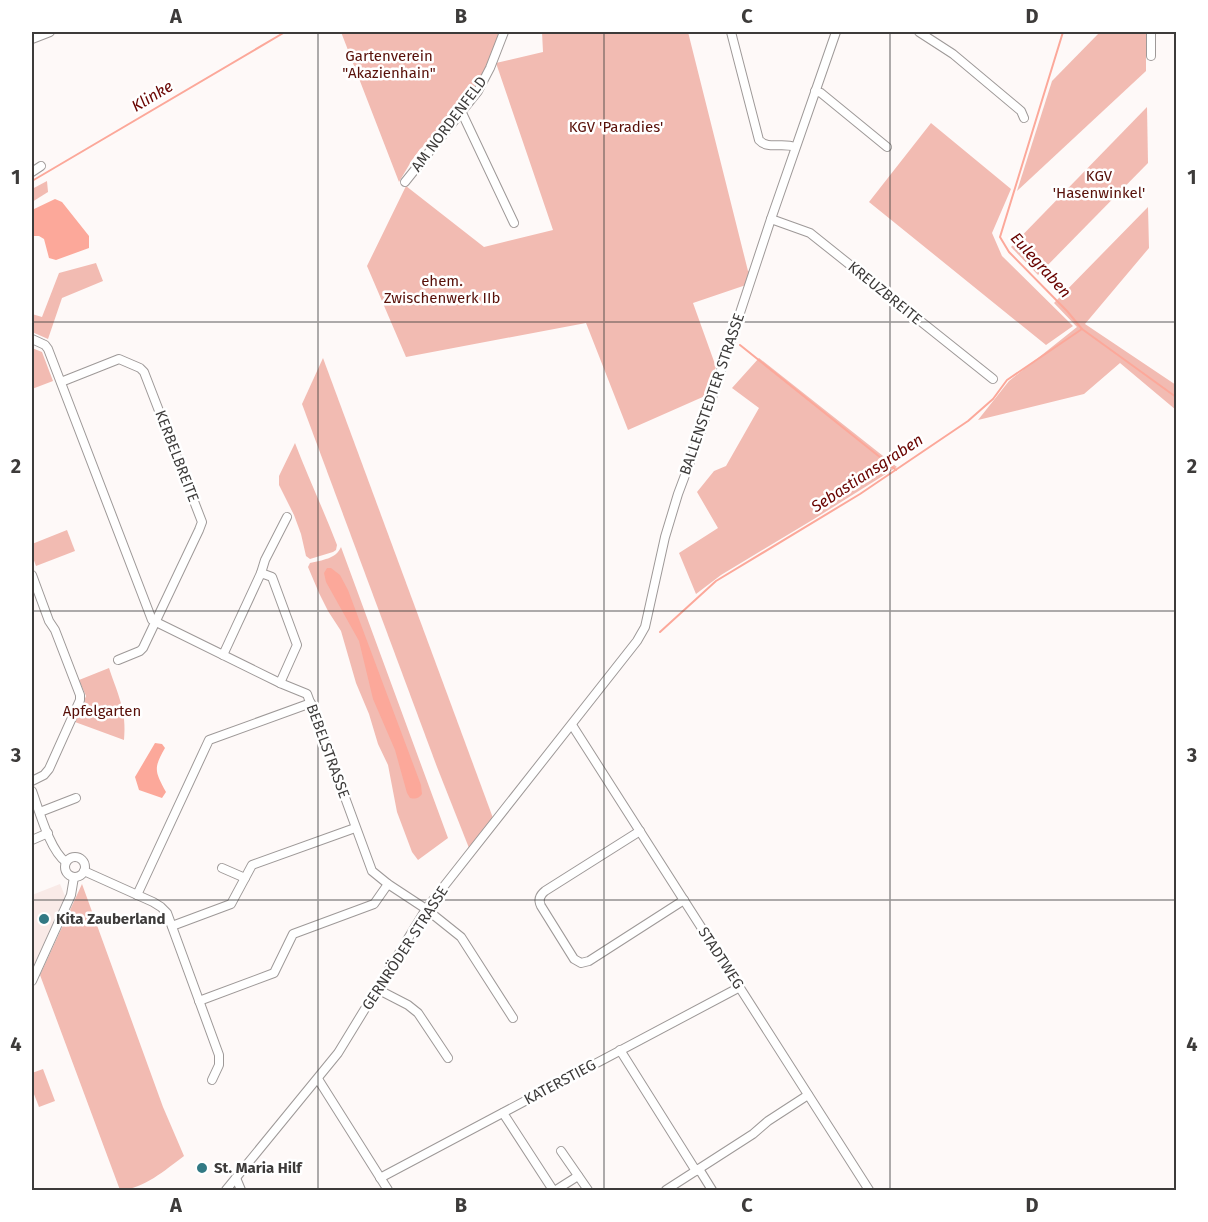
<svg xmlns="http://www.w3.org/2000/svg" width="1208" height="1222" font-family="'Fira Sans',sans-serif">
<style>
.built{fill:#f9eae7}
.green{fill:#f2bbb2}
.water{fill:#fca89a}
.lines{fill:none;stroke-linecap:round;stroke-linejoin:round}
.stream{stroke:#fca89a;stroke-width:2}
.minor-casing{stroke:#9e9998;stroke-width:10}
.minor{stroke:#fff;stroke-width:8}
.grid{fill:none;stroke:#3d3b3a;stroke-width:1.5;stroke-opacity:0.55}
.poi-dot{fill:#327984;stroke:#fff;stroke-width:2}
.labels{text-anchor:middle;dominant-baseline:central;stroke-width:5;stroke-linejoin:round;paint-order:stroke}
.park-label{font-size:15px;fill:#581009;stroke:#fff}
.street-label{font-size:15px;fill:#3d3b3a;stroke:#fff}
.poi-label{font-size:15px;font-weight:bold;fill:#3d3b3a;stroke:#fff;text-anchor:start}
.water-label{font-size:16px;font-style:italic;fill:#690401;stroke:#fff}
.neatline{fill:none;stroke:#3d3b3a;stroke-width:2}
.grid-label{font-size:20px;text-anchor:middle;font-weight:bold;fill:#3d3b3a}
</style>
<rect width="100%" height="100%" fill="#fef9f8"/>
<!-- built -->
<polygon class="built" points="60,884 65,896 32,971 32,895"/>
<!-- green -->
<g class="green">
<polygon points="341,32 501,32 488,66 474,91 446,126 420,149 412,160 399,182"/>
<polygon points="542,32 688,32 748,271 751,270 746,285 693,303 716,367 705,396 628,430 586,323 406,357 367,266 406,186 484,247 553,230 496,63 543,52"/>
<polygon points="1100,32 1146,32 1146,71 1017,191 1052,81"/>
<polygon points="1147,107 1148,163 1038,275 1011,247"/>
<polygon points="931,123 1011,189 992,233 1002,256 1073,326 1046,345 869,202"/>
<polygon points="47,181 48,192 32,202 32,189"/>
<polygon points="1148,207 1149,248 1085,324 1176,385 1176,410 1120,363 1084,394 978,420 1009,381 1077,327 1054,303"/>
<polygon points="96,263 103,281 62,298 48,339 32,332 32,314 42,317 59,273"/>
<polygon points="32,348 42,352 53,381 32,389"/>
<polygon points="323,358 493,818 469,848 437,767 302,404"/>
<polygon points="759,358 897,467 814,519 721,575 696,594 679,553 718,528 697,492 714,471 726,466 759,408 732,388"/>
<path d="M295,443C308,477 324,511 337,545L336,550L333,552L310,559L306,556L301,534L294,515L279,485V476Z"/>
<polygon points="67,530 75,551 36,566 32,555 32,544"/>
<path d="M341,547L448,838L418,860L412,852L397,812L388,765L378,744L369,714L356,683L341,631L328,611L319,593L308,567L310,563C322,560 336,559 341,547Z"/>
<path d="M109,668C118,695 127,711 124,740L75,722L86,696L79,680Z"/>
<path d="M82,884L163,1107L184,1156C165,1170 144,1189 120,1190L40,975Z"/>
<polygon points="43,1069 55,1101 39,1107 32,1089 32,1073"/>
</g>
<!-- water -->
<g class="water">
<polygon points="55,199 62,202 89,236 89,248 56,260 49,258 44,239 39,236 32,236 32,210"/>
<path d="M327,568H331L340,575L348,590L421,785L422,794C418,799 416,799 410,798L407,793L395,750L373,699L359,641L326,582L324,573Z"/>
<path d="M155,743L162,744L165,748C153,769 155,771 166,792L162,798L139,790L135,777Z"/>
</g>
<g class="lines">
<!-- stream -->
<g class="stream">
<polyline points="1063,32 1000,237 1009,252 1067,311 1082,329 1176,397"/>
<polyline points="32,181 285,32"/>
<polyline points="740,345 896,470"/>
<polyline points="660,632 716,581 860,494 968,421 993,399 1007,380 1082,329"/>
</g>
<!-- minor casing -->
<g class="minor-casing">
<g id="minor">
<path d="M731,32L759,140C768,150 782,142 795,147"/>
<polyline points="919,32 953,54 1021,111 1024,118"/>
<polyline points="1151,32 1151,56"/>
<polyline points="32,39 50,32"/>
<polyline points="815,91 821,93 887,147"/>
<polyline points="462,113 514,223"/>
<polyline points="32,172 41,166"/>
<polyline points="405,182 478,91 490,68 504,32"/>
<polyline points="771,219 810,233 993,379"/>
<polyline points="32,339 45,345 48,349 152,620 280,683 307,694 372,871 388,884 426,909 461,937 513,1018"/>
<polyline points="61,382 119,359 140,368 144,372 202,522 199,530 143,648 140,651 118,660"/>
<polyline points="261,573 265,560 287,517"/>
<polyline points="32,575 49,621 55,630 80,695 80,700 49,769 44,775 32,781"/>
<polyline points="223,655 261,573 272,577 297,645 280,683"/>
<polyline points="572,725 869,1190"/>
<path d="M32,791C39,810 50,851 66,862"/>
<polyline points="40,812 76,798"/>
<path d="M640,831L545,891C540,895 538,900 541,906L574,959L581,963L589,961L684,900"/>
<polyline points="32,840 48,833"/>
<circle cx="75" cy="867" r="10"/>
<polyline points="84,871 153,902 161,907 167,913 219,1055 219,1065 212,1080"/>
<polyline points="245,878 252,865 355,828"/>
<polyline points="137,895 209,740 311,703"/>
<polyline points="172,926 231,904 245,878 222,868"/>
<polyline points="32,981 71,895 74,877"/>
<polyline points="377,989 408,1005 418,1013 448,1058"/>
<polyline points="199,1001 274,973 293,934 374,904 388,884"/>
<polyline points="620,1050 696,1171"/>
<polyline points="318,1079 388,1190"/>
<polyline points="503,1113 553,1190"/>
<polyline points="561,1151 588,1190"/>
<polyline points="699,1169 712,1190"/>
<polyline points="236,1178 241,1190"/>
<polyline points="380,1178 740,987"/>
<polyline points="226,1190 338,1053 426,909 637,641 645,627 665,537 678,494 696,446 771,219 836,32"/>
<polyline points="556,1190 578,1176"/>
<polyline points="666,1190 753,1134 768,1121 808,1095"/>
</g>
</g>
<!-- minor -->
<use href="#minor" class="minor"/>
</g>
<!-- grid -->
<path class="grid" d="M318,32V1190M604,32V1190M890,32V1190M32,322H1176M32,611H1176M32,900H1176"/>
<!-- markers -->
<g class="poi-dot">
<circle cx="44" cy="919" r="6"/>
<circle cx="202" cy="1168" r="6"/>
</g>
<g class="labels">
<!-- park labels -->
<g class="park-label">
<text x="389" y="56">Gartenverein<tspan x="389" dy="17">"Akazienhain"</tspan></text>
<text x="616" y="127">KGV 'Paradies'</text>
<text x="1099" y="176">KGV<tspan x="1099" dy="17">'Hasenwinkel'</tspan></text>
<text x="442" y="281">ehem.<tspan x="442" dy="17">Zwischenwerk IIb</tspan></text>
<text x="102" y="711">Apfelgarten</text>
</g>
<!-- street labels -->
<g class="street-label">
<text transform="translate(449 124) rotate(-53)">AM NORDENFELD</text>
<text transform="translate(885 293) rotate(39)">KREUZBREITE</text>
<text transform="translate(712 394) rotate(-71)">BALLENSTEDTER STRASSE</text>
<text transform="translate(177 456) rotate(69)">KERBELBREITE</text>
<text transform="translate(328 751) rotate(70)">BEBELSTRASSE</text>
<text transform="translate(405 948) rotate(-57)">GERNRÖDER STRASSE</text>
<text transform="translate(721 958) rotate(57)">STADTWEG</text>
<text transform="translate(560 1082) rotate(-28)">KATERSTIEG</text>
</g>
<!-- poi labels -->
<g class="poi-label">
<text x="56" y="919">Kita Zauberland</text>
<text x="214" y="1168">St. Maria Hilf</text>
</g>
<!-- water labels -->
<g class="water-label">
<text transform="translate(152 96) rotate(-31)">Klinke</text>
<text transform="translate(1041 265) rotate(48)">Eulegraben</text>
<text transform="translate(867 473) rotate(-33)">Sebastiansgraben</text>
</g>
</g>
<!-- border -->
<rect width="1208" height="1222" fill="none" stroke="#ffffff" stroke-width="66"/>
<rect x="33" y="33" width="1142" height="1156" class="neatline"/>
<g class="grid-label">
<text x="176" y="23">A</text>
<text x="461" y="23">B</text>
<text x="747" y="23">C</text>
<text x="1032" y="23">D</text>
<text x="16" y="184">1</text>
<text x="1192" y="184">1</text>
<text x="16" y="473">2</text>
<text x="1192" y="473">2</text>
<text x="16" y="762">3</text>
<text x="1192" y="762">3</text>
<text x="16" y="1051">4</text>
<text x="1192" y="1051">4</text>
<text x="176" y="1212">A</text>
<text x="461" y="1212">B</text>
<text x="747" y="1212">C</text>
<text x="1032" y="1212">D</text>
</g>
</svg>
